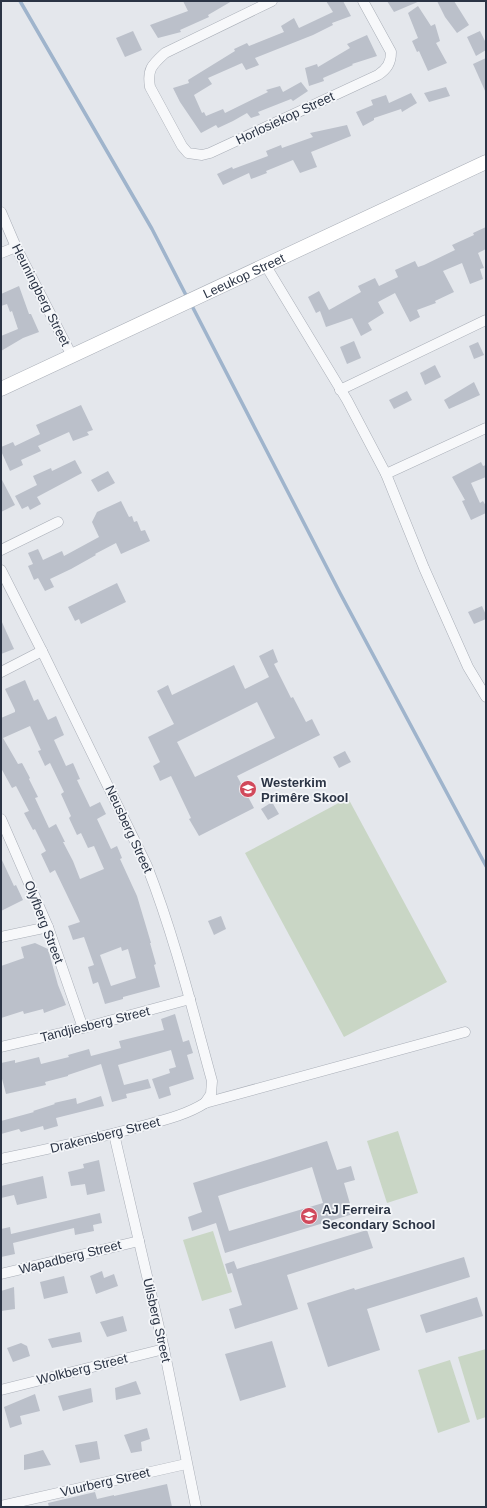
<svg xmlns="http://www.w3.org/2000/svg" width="487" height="1508" font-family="Helvetica,sans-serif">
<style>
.green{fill:#c9d6c5}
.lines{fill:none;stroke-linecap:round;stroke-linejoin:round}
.stream{stroke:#9fb4cc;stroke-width:3.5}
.building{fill:#bbc0ca;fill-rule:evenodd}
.street-casing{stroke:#a9aeb7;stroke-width:11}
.secondary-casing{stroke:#a9aeb7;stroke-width:15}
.street{stroke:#f7f8fa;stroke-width:10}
.secondary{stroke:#fff;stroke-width:14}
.labels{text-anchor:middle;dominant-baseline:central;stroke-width:3.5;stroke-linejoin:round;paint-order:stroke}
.street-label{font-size:13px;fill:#2b3445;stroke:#f4f6f9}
.poi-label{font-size:13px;font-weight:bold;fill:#2b3445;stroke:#f4f6f9;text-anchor:start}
</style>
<rect width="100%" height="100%" fill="#e4e7ec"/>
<!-- green -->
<g class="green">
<polygon points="348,798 447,982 344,1037 245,853"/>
<polygon points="398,1131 418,1193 387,1203 367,1141"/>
<polygon points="213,1231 232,1292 202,1301 183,1240"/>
<polygon points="486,1349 486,1417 477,1420 458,1357"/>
<polygon points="450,1360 470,1422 438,1433 418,1370"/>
</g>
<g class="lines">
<!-- stream -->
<g class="stream">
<polyline points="20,1 152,229 188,299"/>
<polyline points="191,304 340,593 486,866"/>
</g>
</g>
<!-- building -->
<g class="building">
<polygon points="183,1 232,1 208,15 209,17 180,30 181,32 158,38 150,25 188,11"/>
<polygon points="326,1 343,1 351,16 332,23 333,25 313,35 255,58 259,65 246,70 242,63 208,78 212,84 194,95 202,113 204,112 206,116 223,109 225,113 268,92 266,90 280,86 283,92 301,82 308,91 293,101 291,99 258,112 260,115 251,118 247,113 233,121 218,128 216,125 201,133 180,102 173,88 189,83 188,80 235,51 234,49 247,43 249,46 284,32 281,26 294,18 299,28 333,12"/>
<polygon points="387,1 420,1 394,12"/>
<polygon points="437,1 454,1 469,25 457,33 445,17"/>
<polygon points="418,6 431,26 435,24 440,41 436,43 447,63 428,71 419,51 417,52 412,41 418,38 408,13"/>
<polygon points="133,31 142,50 125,57 116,38"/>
<polygon points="480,31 486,43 486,50 476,56 467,37"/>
<polygon points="367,35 377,56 352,64 353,65 323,78 324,81 309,86 305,68 317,64 318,67 350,48 347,44"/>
<polygon points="486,58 486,93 473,64"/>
<polygon points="446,87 450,96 429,102 424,93"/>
<polygon points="411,93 417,103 402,112 401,109 374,118 374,120 363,126 356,112 373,105 371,100 386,95 389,103"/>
<polygon points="347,125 351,136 311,152 317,167 300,173 293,160 266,171 267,173 251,179 249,173 223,185 217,174 232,167 233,169 268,156 266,151 281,145 282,148 313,137 310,133"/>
<polygon points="486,227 486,249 478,253 484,268 480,269 483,279 470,284 462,263 443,271 454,292 435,301 436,303 417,310 420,317 410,322 395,293 378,302 384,313 368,323 372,330 361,336 352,318 326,327 320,311 316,313 308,297 319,291 329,310 361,292 358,286 375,278 379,286 398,277 395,270 415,261 418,267 424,265 455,250 452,245 474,235 473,233"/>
<polygon points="19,286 29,314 31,314 39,332 23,338 1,351 1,336 18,329 12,311 10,312 7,304 1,306 1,294"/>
<polygon points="354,341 361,358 347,364 340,347"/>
<polygon points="478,342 484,355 474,359 469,346"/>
<polygon points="435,365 441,377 425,385 420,373"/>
<polygon points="474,382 480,395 449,409 444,400"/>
<polygon points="407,391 412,400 394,409 389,400"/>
<polygon points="81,405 93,430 87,432 89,435 73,441 69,432 38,446 41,451 21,460 23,465 10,471 1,451 1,447 13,442 15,446 40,434 36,425"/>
<polygon points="75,460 82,473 37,497 41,504 30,510 28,506 22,509 15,496 37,485 33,476 51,468 52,471"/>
<polygon points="481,462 483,466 486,465 486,477 471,483 480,503 483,501 486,506 486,513 471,520 462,501 465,500 452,477"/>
<polygon points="108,471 115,483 98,492 91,480"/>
<polygon points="1,478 15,505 1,512"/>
<polygon points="121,501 129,517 132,516 134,522 137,521 141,531 145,530 150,541 121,554 116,543 95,554 96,555 71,569 50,579 54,587 45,591 38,578 34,580 28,566 33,564 28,553 38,549 43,560 62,551 64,556 99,537 92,522 97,512"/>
<polygon points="117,583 126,602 81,624 79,619 75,621 68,607"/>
<polygon points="482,606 486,615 486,619 474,624 468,612"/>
<polygon points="1,620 14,649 1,654"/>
<path d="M273,649L278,662L274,664L291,698L293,697L306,722L312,719L320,735L237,776L254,808L199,836L189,819L191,818L171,776L160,781L153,766L160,762L148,737L174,724L157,691L168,685L172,695L234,665L245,689L269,677L259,656ZM257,702L275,738L195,777L177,742Z"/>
<path d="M25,680L34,701L38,699L48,720L56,716L64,735L54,740L66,766L73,763L80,779L77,780L90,807L100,802L106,814L97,819L111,849L117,846L122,858L120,859L137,896L151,943H150L156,964L154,965L160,987L123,997V999L105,1004L98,982L93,984L88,967L94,965L84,937L73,940L68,926L80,922L55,870L50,873L41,854L46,851L35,829L33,830L24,813L29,811L16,786L12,788L1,768V718L15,712V710L5,689ZM30,726L41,750L38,751L45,766L50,763L64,792L61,794L71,816L69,818L77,835L81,833L88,848L94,846L104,869L80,879L73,861L63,842H65L56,824L49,828L35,798L38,797L29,779L30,778L22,763L18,764L3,738ZM121,947L122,951L128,949L136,978L111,986L100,955Z"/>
<polygon points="345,751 351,762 339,768 333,757"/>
<polygon points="272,802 279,814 268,820 261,809"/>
<polygon points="1,858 14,886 16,885 23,900 1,911"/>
<polygon points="221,916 226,929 214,935 208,921"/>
<polygon points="35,943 48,949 58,985 66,1005 44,1013 43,1009 24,1014 23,1011 1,1018 1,966 24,958 21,947"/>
<polygon points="175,1014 183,1042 189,1040 193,1053 187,1055 194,1079 169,1087 171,1095 159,1099 152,1079 170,1073 169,1069 176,1067 171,1050 118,1065 124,1085 148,1079 151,1088 126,1094 127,1098 112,1102 101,1064 68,1075 68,1076 45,1082 46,1085 6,1094 1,1075 1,1063 15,1060 15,1063 39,1057 41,1064 69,1057 68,1055 89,1049 91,1056 121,1048 119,1041 164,1030 161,1019"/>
<polygon points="101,1096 104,1106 56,1118 58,1126 44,1130 43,1126 21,1132 19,1129 1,1134 1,1121 34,1112 33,1111 55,1104 54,1103 76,1098 77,1104"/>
<path d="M327,1141L337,1170L351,1166L355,1180L344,1183L353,1214L225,1253L216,1223L192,1231L188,1217L202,1212L193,1183ZM312,1167L323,1203L229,1231L218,1196Z"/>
<polygon points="99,1160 105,1191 87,1195 85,1184 71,1186 68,1172 84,1168 83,1164"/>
<polygon points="43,1176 47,1198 17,1205 14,1195 1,1198 1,1186"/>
<polygon points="100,1213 102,1223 93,1225 94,1231 75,1235 74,1228 13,1243 15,1254 1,1257 1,1229 10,1227 11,1234"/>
<polygon points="367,1230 373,1248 287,1275 298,1309 235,1329 229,1309 242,1305 232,1273 228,1274 225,1264 234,1261 237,1269"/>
<polygon points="464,1257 470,1277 367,1309 380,1350 328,1367 307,1303 354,1288 355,1290"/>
<polygon points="102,1271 104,1278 114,1274 118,1286 96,1294 90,1276"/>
<polygon points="64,1276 68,1293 44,1299 40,1282"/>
<polygon points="14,1287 15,1309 1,1311 1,1291"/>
<polygon points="477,1297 483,1316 426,1333 420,1315"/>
<polygon points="123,1316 127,1331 107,1337 100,1322"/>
<polygon points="80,1332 82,1342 52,1348 48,1339"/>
<polygon points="272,1341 286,1387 240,1401 225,1354"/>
<polygon points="21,1343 27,1346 30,1356 13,1362 7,1348"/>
<polygon points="136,1381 141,1394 116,1400 115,1388"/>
<polygon points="91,1388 93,1402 63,1411 58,1396"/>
<polygon points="35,1394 40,1411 20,1416 22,1424 10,1428 4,1407"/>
<polygon points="147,1428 150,1439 141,1442 142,1451 131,1453 124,1435"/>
<polygon points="97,1441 100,1459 80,1463 75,1445"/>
<polygon points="43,1450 51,1465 24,1470 24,1455"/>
<polygon points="167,1484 172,1507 49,1507 48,1503 95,1492 97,1499 114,1495 114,1496"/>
</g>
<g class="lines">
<!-- street casing -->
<g class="street-casing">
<g id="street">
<path d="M272,1L165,53C152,65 147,69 150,87L182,146L188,153L202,155L210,153L378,75C387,69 391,63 391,52L363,1"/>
<polyline points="1,212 16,247 72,356"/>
<polyline points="1,253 16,247"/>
<polyline points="266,266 347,400 386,474 424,568 468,667 486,697"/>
<polyline points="340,390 486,320"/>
<polyline points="386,474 486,428"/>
<polyline points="1,550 58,522"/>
<path d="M1,570L42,651L147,866C174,935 192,1008 212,1081L211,1094L205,1103"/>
<polyline points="1,672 42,651"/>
<polyline points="1,819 48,927 83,1028"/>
<polyline points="1,937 48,927"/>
<polyline points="1,1047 83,1028 190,999"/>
<polyline points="114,1134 164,1349 196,1507"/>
<path d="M1,1159C48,1149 96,1139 142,1126C164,1120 186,1115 205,1103L465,1032"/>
<polyline points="1,1274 139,1241"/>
<polyline points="1,1390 164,1349"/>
<polyline points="1,1506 186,1464"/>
</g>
</g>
<!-- secondary casing -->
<g class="secondary-casing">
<g id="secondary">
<path id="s1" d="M1,389L486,162"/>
</g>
</g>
<!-- street -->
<use href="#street" class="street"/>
<!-- secondary -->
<use href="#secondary" class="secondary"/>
</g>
<!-- icons -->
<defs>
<g id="school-disc" transform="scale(0.9)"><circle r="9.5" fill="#d1495b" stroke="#f4f6f9"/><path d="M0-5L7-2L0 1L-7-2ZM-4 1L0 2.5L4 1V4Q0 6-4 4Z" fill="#fff"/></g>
</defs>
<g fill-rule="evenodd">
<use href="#school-disc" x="248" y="789"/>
<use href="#school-disc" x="309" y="1216"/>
</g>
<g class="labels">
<!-- street labels -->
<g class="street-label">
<text transform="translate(285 118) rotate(-25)">Horlosiekop Street</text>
<text stroke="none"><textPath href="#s1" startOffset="268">Leeukop Street</textPath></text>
<text transform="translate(41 295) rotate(63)">Heuningberg Street</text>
<text transform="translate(129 829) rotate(65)">Neusberg Street</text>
<text transform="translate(44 922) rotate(69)">Olyfberg Street</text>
<text transform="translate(95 1024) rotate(-14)">Tandjiesberg Street</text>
<text transform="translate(105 1135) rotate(-14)">Drakensberg Street</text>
<text transform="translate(70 1257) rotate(-14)">Wapadberg Street</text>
<text transform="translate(157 1320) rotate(77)">Uilsberg Street</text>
<text transform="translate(82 1369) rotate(-14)">Wolkberg Street</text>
<text transform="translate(105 1482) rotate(-13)">Vuurberg Street</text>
</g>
<!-- poi labels -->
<g class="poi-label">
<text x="261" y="782">Westerkim<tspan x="261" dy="15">Primêre Skool</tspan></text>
<text x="322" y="1209">AJ Ferreira<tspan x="322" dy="15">Secondary School</tspan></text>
</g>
</g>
<!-- border -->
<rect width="487" height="1508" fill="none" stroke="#2b3445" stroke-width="4"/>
</svg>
